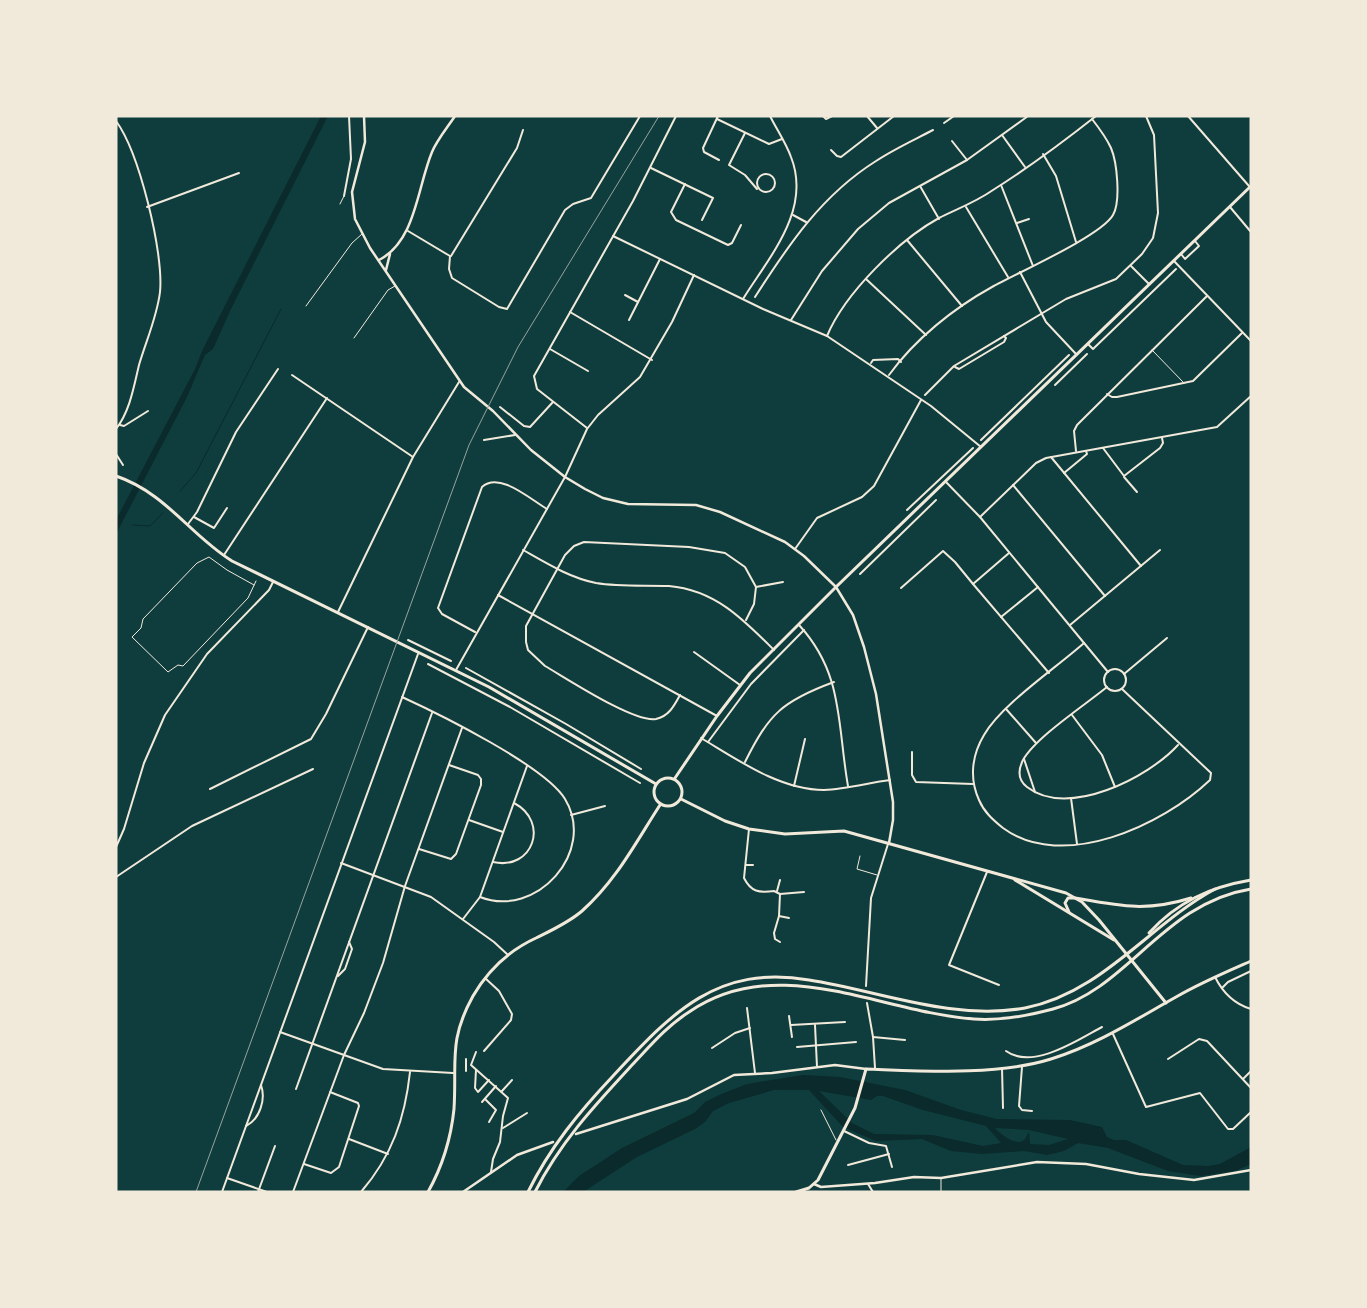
<svg xmlns="http://www.w3.org/2000/svg" width="1367" height="1308" font-family="'Varela Round',sans-serif">
<style>
.water{fill:#0a2a2b;fill-rule:evenodd}
.lines{fill:none;stroke-linecap:round;stroke-linejoin:round}
.stream{stroke:#0a2a2b;stroke-width:1}
.service{stroke:#f1e9da;stroke-width:1}
.pedestrian{stroke:#f1e9da;stroke-width:1}
.minor{stroke:#f1e9da;stroke-width:2}
.tertiary{stroke:#f1e9da;stroke-width:2.5}
.secondary{stroke:#f1e9da;stroke-width:3}
.rail{stroke:#97a49c;stroke-width:1}
</style>
<rect width="100%" height="100%" fill="#0f3d3e"/>
<!-- water -->
<g class="water">
<polygon points="321,116 328,116 230,311 213,349 205,355 187,397 116,534 116,520 195,369 202,351"/>
<path d="M803,1075L840,1077L905,1090L961,1110L997,1119L1070,1120L1102,1127L1107,1137L1114,1140H1126L1183,1165L1208,1166L1220,1164L1251,1147V1164L1235,1171L1200,1176L1168,1171L1108,1148L1078,1143L1064,1151L1047,1155L1024,1151L982,1154L951,1151L922,1139L876,1141L843,1127L809,1090H774L729,1103L713,1111L705,1122L695,1129L637,1157L583,1192H563L579,1176L622,1148L694,1113L705,1102L719,1095L747,1084ZM819,1091L871,1100L877,1096H883L923,1110L986,1126L1001,1143L983,1146L933,1135L874,1134L852,1123ZM995,1128L1029,1130L1068,1139L1049,1145L1030,1144L1029,1132C1027,1134 1027,1137 1025,1139C1018,1148 1000,1134 995,1128Z"/>
</g>
<g class="lines">
<!-- stream -->
<g class="stream">
<polyline points="180,491 196,473 281,309"/>
<polyline points="132,525 150,526 163,513"/>
</g>
<!-- service -->
<g class="service">
<polyline points="306,306 352,243 362,234"/>
<polyline points="354,338 388,290 395,286"/>
<polyline points="1152,350 1184,383"/>
<polyline points="254,585 227,570 209,557 197,563 143,619 141,628 132,637 168,672 178,665 183,666 248,598 256,581"/>
<polyline points="860,856 857,869 877,875"/>
<polyline points="821,1110 836,1140"/>
<polyline points="941,1178 941,1192"/>
</g>
<!-- pedestrian -->
<polyline class="pedestrian" points="340,204 344,196"/>
<!-- minor -->
<g class="minor">
<polyline points="718,116 703,148 704,152 719,160"/>
<polyline points="823,116 826,119 832,116"/>
<polyline points="867,116 877,128"/>
<polyline points="1188,116 1249,186"/>
<polyline points="717,119 769,144 782,139"/>
<path d="M116,121C139,152 164,253 160,292C157,317 146,341 139,365C134,386 130,411 116,429"/>
<polyline points="944,123 954,116"/>
<polyline points="745,133 729,165 745,175 757,189"/>
<polyline points="1002,135 1025,167"/>
<polyline points="952,141 967,160"/>
<polyline points="831,150 837,156 841,157 894,116"/>
<polyline points="1043,154 1056,176 1076,242"/>
<polyline points="651,168 713,198 702,220"/>
<circle cx="766" cy="183" r="9"/>
<polyline points="685,184 671,212 676,220 728,245 732,243 741,225"/>
<polyline points="1001,185 1033,266"/>
<polyline points="920,186 939,219"/>
<polyline points="344,196 351,159 349,116"/>
<polyline points="147,207 239,173"/>
<polyline points="966,207 1008,277"/>
<polyline points="1230,207 1251,232"/>
<polyline points="793,215 806,222"/>
<polyline points="1017,223 1029,219"/>
<polyline points="408,231 450,256 449,269 452,278 499,307 507,309 565,210 573,204 591,198 640,116"/>
<polyline points="613,236 763,309 827,336 931,406 981,447"/>
<polyline points="907,240 962,306"/>
<polyline points="1181,254 1185,259 1199,246 1195,241"/>
<polyline points="451,256 517,148 523,130"/>
<polyline points="1174,261 1251,341"/>
<polyline points="1131,266 1149,284"/>
<polyline points="1020,272 1046,322 1076,354"/>
<polyline points="866,279 926,335"/>
<polyline points="625,295 638,302"/>
<path d="M755,297C789,244 822,195 876,161C894,149 914,140 933,130"/>
<path d="M743,299C769,257 812,210 791,157C786,143 777,130 770,116"/>
<polyline points="570,312 652,360"/>
<polyline points="629,320 660,259"/>
<polyline points="791,320 822,271 858,229 889,203 967,160 1028,116"/>
<path d="M827,336C845,293 899,240 939,218C957,209 976,202 993,190C1028,168 1063,142 1096,116"/>
<polyline points="1088,344 1093,349 1176,269"/>
<polyline points="550,349 588,371"/>
<polyline points="871,363 873,360 898,359 901,362"/>
<polyline points="955,367 959,369 1004,342 1006,338 1004,336"/>
<polyline points="292,375 413,457"/>
<path d="M889,375C915,339 954,308 992,287C1017,273 1101,236 1113,215C1121,201 1117,162 1111,148C1106,137 1099,128 1092,119"/>
<polyline points="1055,385 1087,354"/>
<polyline points="1107,394 1112,397 1117,397 1193,381 1242,333"/>
<polyline points="925,395 954,366 1066,299 1116,279 1142,254 1153,238 1158,213 1154,135 1146,116"/>
<polyline points="500,407 524,426 530,427 553,402"/>
<polyline points="120,425 124,426 148,411"/>
<polyline points="587,428 537,389 534,376 633,201 676,116"/>
<polyline points="484,440 515,435"/>
<polyline points="981,440 1069,355"/>
<polyline points="1103,448 1124,476 1160,448 1163,443 1162,438"/>
<polyline points="1076,451 1074,431 1077,425 1207,296"/>
<polyline points="116,454 123,465"/>
<polyline points="1051,457 1141,566"/>
<polyline points="1064,473 1087,454 1086,451"/>
<polyline points="1124,477 1137,492"/>
<polyline points="946,482 980,517 1108,672"/>
<polyline points="1013,485 1105,596"/>
<polyline points="907,510 973,448"/>
<polyline points="194,517 214,528 227,508"/>
<polyline points="980,517 1036,463 1046,458 1217,427 1251,396"/>
<polyline points="188,524 197,512 236,432 278,369"/>
<polyline points="795,549 817,518 862,497 874,486 921,400"/>
<path d="M523,550C546,563 570,578 596,583C620,587 645,585 669,586C715,590 743,619 774,650"/>
<polyline points="1009,553 973,584 1049,673"/>
<polyline points="224,555 327,398"/>
<polyline points="860,574 936,500"/>
<polyline points="756,587 783,582"/>
<polyline points="901,588 943,551 955,562 973,584"/>
<polyline points="498,595 717,716"/>
<polyline points="338,612 413,457 459,382"/>
<polyline points="1001,617 1038,587"/>
<path d="M799,625C844,674 837,724 848,786"/>
<polyline points="1070,625 1160,550"/>
<path d="M475,632L442,614L438,608L482,487C499,471 530,499 547,509"/>
<polyline points="408,640 451,661"/>
<path d="M1084,643C1056,668 1002,704 984,735C972,755 969,778 979,800C984,812 993,820 1003,828C1063,872 1163,825 1210,780L1211,773L1122,689"/>
<polyline points="694,652 740,685"/>
<polyline points="428,664 510,707 640,783"/>
<polyline points="466,668 566,724 641,769"/>
<circle cx="1115" cy="680" r="11"/>
<polyline points="456,670 565,477 587,429 598,415 640,377 672,322 694,275"/>
<polyline points="1124,674 1167,638"/>
<path d="M1107,687C1085,705 1036,737 1023,760C1018,770 1018,780 1027,787C1068,819 1149,777 1178,745"/>
<path d="M680,695C674,706 669,716 656,719C634,723 566,678 545,666L528,650L526,642V626L565,555L574,546L584,542L689,547L725,553L745,567L756,587L754,604L746,620"/>
<path d="M402,697C439,714 545,766 565,799C597,852 536,919 480,897"/>
<polyline points="1006,709 1036,743"/>
<polyline points="1072,715 1102,755 1115,787"/>
<path d="M701,738C738,760 780,790 824,790C846,789 868,783 890,780"/>
<polyline points="708,742 751,684 804,630"/>
<polyline points="912,752 912,775 916,782 973,784"/>
<polyline points="1024,759 1035,792"/>
<path d="M745,762C769,714 782,701 834,682"/>
<polyline points="794,786 805,739"/>
<polyline points="210,789 311,739 326,714 368,627"/>
<polyline points="1071,798 1077,844"/>
<polyline points="571,815 605,806"/>
<polyline points="469,820 503,832"/>
<path d="M749,829L744,878C751,892 759,893 774,891L780,894L779,916L774,933L775,939L780,942"/>
<polyline points="116,847 124,829 144,763 165,715 207,654 269,590 273,582"/>
<polyline points="419,849 451,859 456,854 481,785 481,779 478,775 449,765"/>
<path d="M493,862C533,871 550,822 514,803"/>
<polyline points="341,863 431,897 494,942 508,955"/>
<polyline points="746,865 753,865"/>
<polyline points="987,872 949,965 999,985"/>
<polyline points="116,877 192,826 313,769"/>
<polyline points="777,891 780,880"/>
<polyline points="780,894 804,892"/>
<polyline points="779,916 789,918"/>
<polyline points="463,919 480,897 527,766"/>
<polyline points="338,976 345,969 352,949 349,942"/>
<path d="M1215,977C1223,993 1234,1004 1251,1009"/>
<polyline points="866,986 871,898 888,844"/>
<polyline points="1222,988 1228,982 1251,971"/>
<polyline points="867,1003 873,1037 875,1068"/>
<polyline points="747,1008 755,1073"/>
<polyline points="789,1016 792,1037"/>
<polyline points="791,1025 845,1022"/>
<polyline points="815,1025 817,1067"/>
<polyline points="280,1032 383,1069 453,1073"/>
<polyline points="1113,1034 1146,1107 1200,1093 1228,1129 1233,1129 1251,1112"/>
<polyline points="873,1037 905,1040"/>
<polyline points="797,1047 856,1042"/>
<polyline points="712,1048 735,1033 750,1028"/>
<polyline points="484,1051 511,1020 512,1014 499,991 485,978"/>
<path d="M1006,1051C1033,1071 1081,1038 1102,1027"/>
<polyline points="476,1052 471,1065 508,1098 503,1116 500,1142 493,1159 491,1172"/>
<polyline points="1168,1059 1199,1039 1207,1041 1251,1088"/>
<polyline points="1022,1067 1019,1106 1022,1110 1032,1111"/>
<polyline points="1002,1068 1003,1108"/>
<polyline points="476,1070 475,1088 478,1092 489,1080"/>
<polyline points="466,1071 466,1059"/>
<polyline points="1243,1079 1251,1071"/>
<polyline points="296,1089 432,713"/>
<polyline points="502,1091 512,1080"/>
<polyline points="485,1099 496,1110 489,1122"/>
<polyline points="482,1102 496,1086"/>
<path d="M246,1126C260,1119 266,1099 261,1085"/>
<polyline points="503,1128 527,1113"/>
<polyline points="844,1131 869,1143 886,1146 892,1167"/>
<polyline points="349,1139 388,1154"/>
<polyline points="304,1164 331,1173 339,1167 359,1106 358,1103 330,1092"/>
<polyline points="848,1165 889,1154"/>
<polyline points="227,1178 267,1192"/>
<polyline points="868,1184 873,1192"/>
<polyline points="222,1192 418,654"/>
<polyline points="258,1192 275,1146"/>
<polyline points="293,1192 344,1055 364,1013 383,963 405,886 462,728"/>
<path d="M361,1192C392,1156 405,1118 410,1072"/>
</g>
<!-- tertiary -->
<g class="tertiary">
<polyline points="364,116 365,142 352,192 355,219 370,248 464,387 493,411 531,450 565,477 585,489 603,498 628,504 696,505 720,512 785,542 804,556 836,587 853,615 864,647 876,694 893,802 893,820 889,843"/>
<path d="M379,260C416,241 417,188 432,152C437,140 447,128 455,116"/>
<polyline points="386,270 390,254"/>
<polyline points="576,1134 687,1099 734,1075 772,1073 835,1065 866,1069"/>
<polyline points="814,1184 821,1187 875,1183 914,1177 941,1178 1037,1162 1086,1164 1139,1174 1194,1180 1251,1170"/>
<polyline points="463,1192 517,1155 553,1142"/>
</g>
<!-- secondary -->
<g class="secondary">
<path d="M116,476C166,493 190,535 232,561L489,687L656,784"/>
<circle cx="668" cy="792" r="14"/>
<polyline points="675,778 717,716 750,673 836,587 1251,186"/>
<polyline points="681,799 725,821 749,829 785,834 844,831 1066,893 1082,902 1099,920 1166,1003"/>
<polyline points="1015,880 1114,940"/>
<path d="M1069,912L1065,903L1068,898H1075C1120,906 1146,912 1191,898"/>
<path d="M1149,933C1177,902 1210,887 1251,880"/>
<path d="M428,1192C442,1167 451,1138 454,1109C457,1062 448,1041 473,996C488,970 510,950 536,938C552,930 568,923 582,911C616,881 636,842 660,805"/>
<path d="M528,1192C550,1147 580,1111 613,1076C671,1014 716,964 809,980C880,991 952,1021 1025,1008C1102,993 1149,925 1215,889"/>
<path d="M535,1192C560,1142 596,1104 633,1064C651,1045 667,1026 689,1012C778,951 879,1012 974,1019C1001,1021 1027,1016 1053,1009C1128,989 1163,903 1251,889"/>
<path d="M796,1192L809,1188L818,1180L855,1108L866,1069C923,1071 996,1076 1051,1059C1096,1045 1135,1020 1176,997C1200,983 1226,972 1251,961"/>
</g>
<!-- rail -->
<polyline class="rail" points="196,1192 469,445 518,347 659,116"/>
</g>
<!-- border -->
<rect width="1367" height="1308" fill="none" stroke="#f1e9da" stroke-width="235"/>
</svg>
